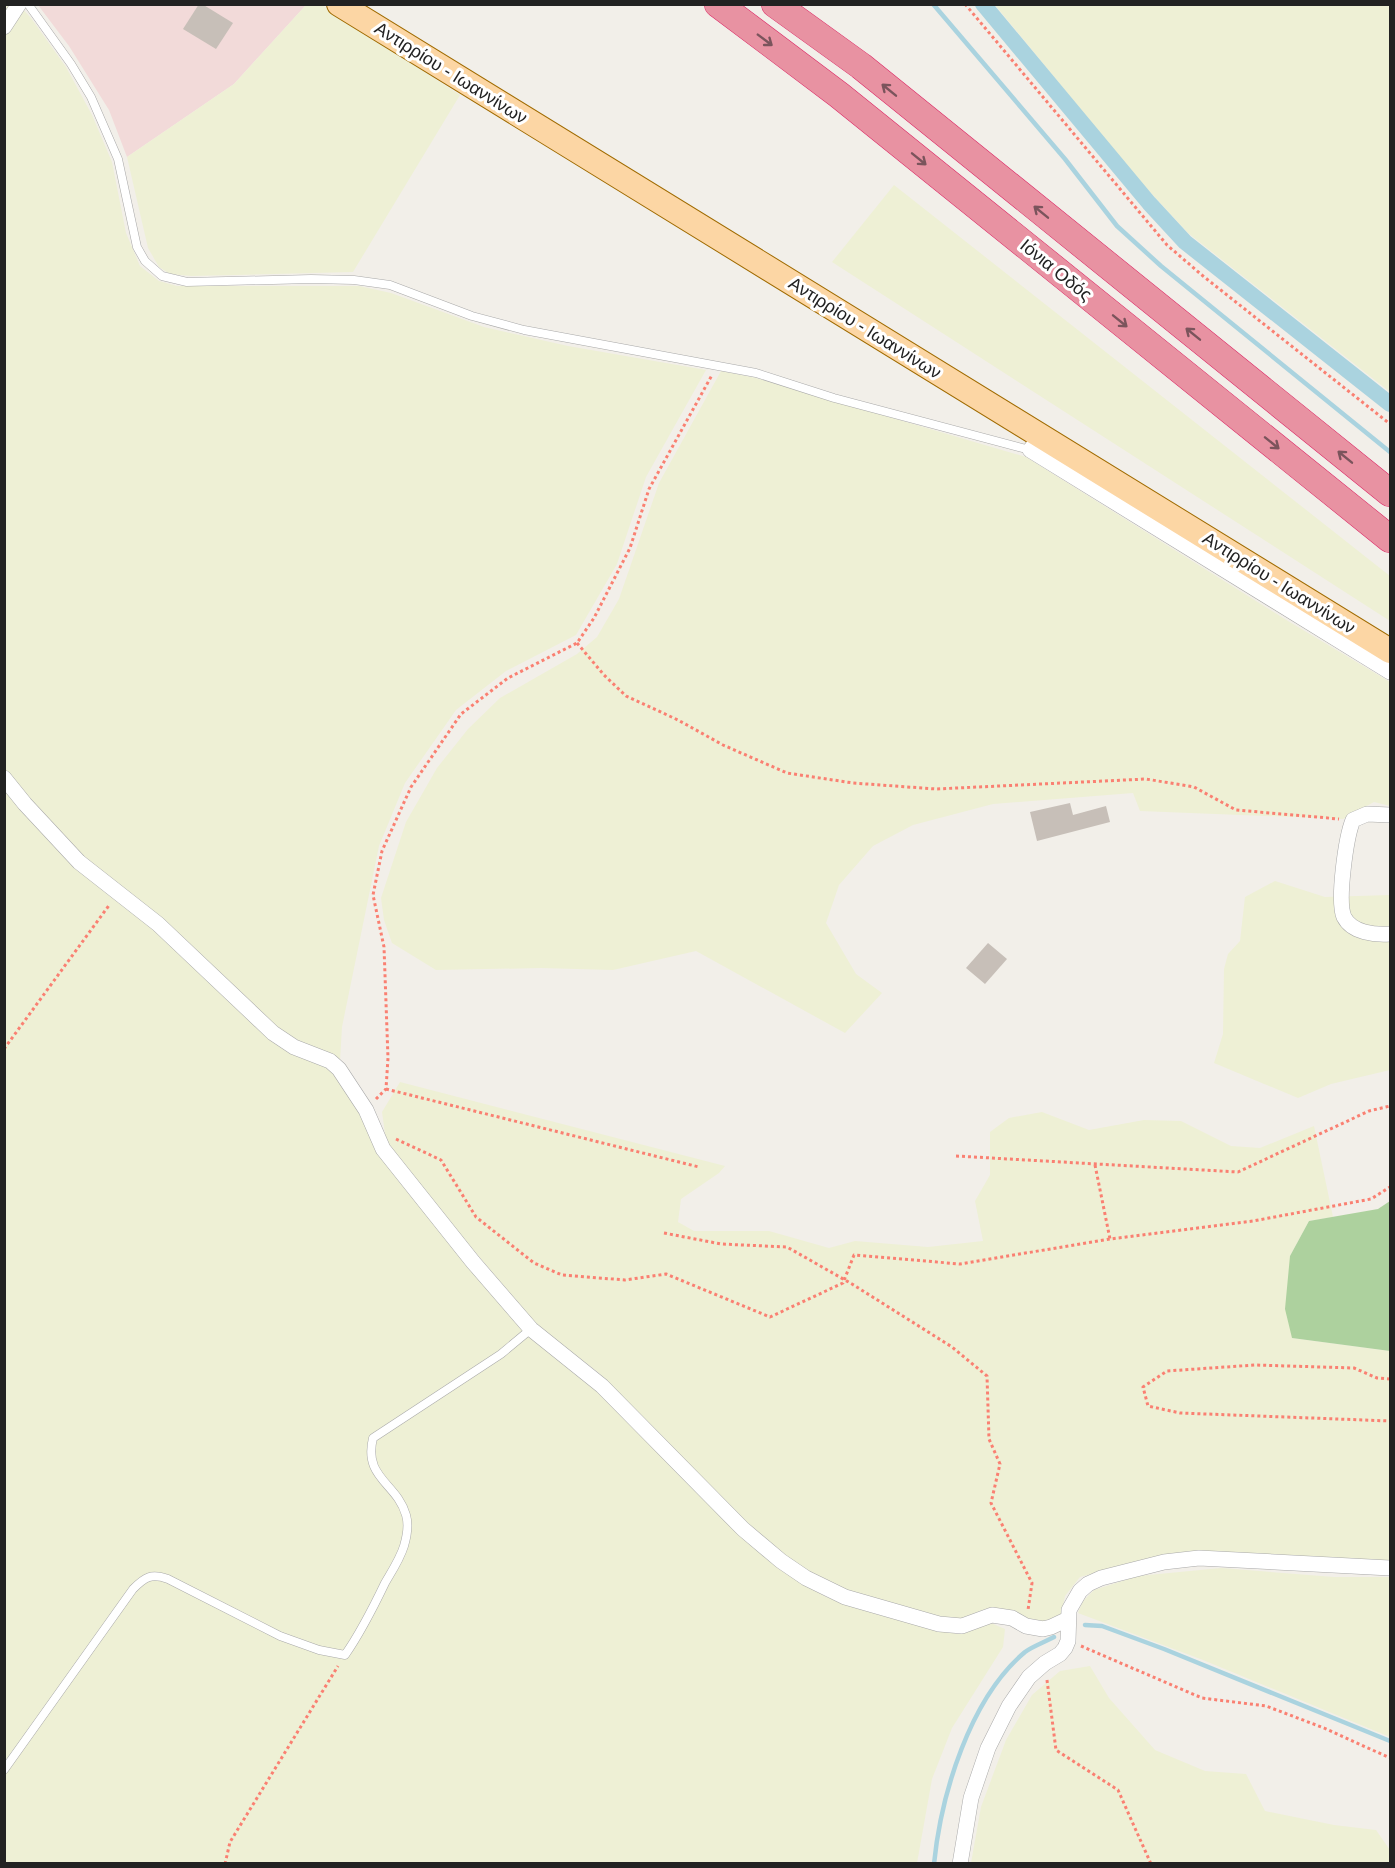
<svg xmlns="http://www.w3.org/2000/svg" width="1395" height="1868" font-family="Arial,sans-serif">
<style>
.commercial{fill:#f2dad9}
.farmland{fill:#eef0d5}
.forest{fill:#add19e}
.lines{fill:none;stroke-linecap:round;stroke-linejoin:round}
.stream{stroke:#aad3df;stroke-width:4.5}
.canal{stroke:#aad3df;stroke-width:16}
.building{fill:#c7bfb8}
.lane-casing{stroke:#a9a9a9;stroke-width:9}
.street-casing{stroke:#a9a9a9;stroke-width:16}
.primary-casing{stroke:#a06b00;stroke-width:26}
.highway-casing{stroke:#dc2a67;stroke-width:28}
.path{stroke:#fa8072;stroke-width:3;stroke-dasharray:3 3;stroke-linecap:butt}
.lane{stroke:#fff;stroke-width:8}
.street{stroke:#fff;stroke-width:15}
.primary{stroke:#fcd6a4;stroke-width:24}
.highway{stroke:#e892a2;stroke-width:27}
.oneway{stroke:#7b545c}
.labels{text-anchor:middle;dominant-baseline:central;stroke-width:6;stroke-linejoin:round;paint-order:stroke}
.street-label{font-size:18px;fill:#222;stroke:#fff}
</style>
<rect width="100%" height="100%" fill="#f2efe9"/>
<!-- commercial -->
<polygon class="commercial" points="38,5 306,5 234,84 127,157 109,110 69,46"/>
<!-- farmland -->
<g class="farmland">
<polygon points="18,4 31,18 66,67 92,115 112,162 126,233 140,266 159,281 177,286 359,286 391,293 484,327 568,346 706,370 646,477 617,564 576,635 506,671 456,710 405,783 379,846 342,1027 339,1078 531,1335 598,1391 775,1566 826,1597 906,1622 957,1634 991,1623 1005,1629 1003,1647 952,1728 932,1779 917,1863 5,1864 4,5"/>
<polygon points="306,5 322,5 460,95 353,272 191,276 170,274 159,267 148,248 127,157 234,84"/>
<polygon points="995,5 1390,5 1390,392 1188,233 1137,178"/>
<polygon points="894,185 1390,576 1390,621 832,262"/>
<polygon points="721,371 756,378 1026,457 1288,621 1390,682 1390,806 1374,802 1343,819 1140,811 1133,793 993,804 913,825 873,846 839,885 826,923 856,974 882,993 845,1033 696,951 613,970 541,968 436,970 392,943 384,920 381,898 406,822 437,768 468,729 500,698 577,654 597,637 619,599 659,483"/>
<polygon points="1275,881 1325,897 1390,895 1390,1070 1331,1084 1298,1098 1214,1063 1223,1034 1224,969 1228,954 1240,941 1245,897"/>
<polygon points="400,1082 725,1166 719,1173 681,1199 678,1222 694,1231 769,1231 829,1248 855,1241 928,1247 983,1241 975,1201 990,1175 990,1132 1009,1118 1042,1112 1089,1130 1144,1120 1181,1121 1231,1146 1260,1148 1314,1126 1333,1217 1309,1221 1290,1256 1292,1338 1390,1351 1390,1562 1156,1557 1080,1577 1065,1596 1061,1615 1039,1623 1004,1609 988,1608 960,1619 946,1619 837,1588 809,1574 778,1552 672,1450 599,1373 539,1327 441,1212 386,1141 382,1112"/>
<polygon points="1221,1568 1334,1577 1390,1577 1390,1737 1203,1660 1078,1613 1083,1601 1094,1590 1138,1576"/>
<polygon points="1090,1666 1109,1698 1155,1750 1205,1771 1246,1774 1265,1811 1334,1825 1376,1830 1390,1850 1390,1863 971,1863 981,1807 1006,1740 1032,1695 1060,1671"/>
</g>
<!-- forest -->
<polygon class="forest" points="1390,1201 1390,1351 1292,1338 1285,1309 1290,1256 1309,1221 1378,1209"/>
<g class="lines">
<!-- stream -->
<g class="stream">
<polyline points="933,4 1065,159 1117,226 1161,266 1390,452"/>
<polyline points="1085,1625 1102,1626 1164,1649 1390,1741"/>
<path d="M934,1864C941,1794 970,1698 1025,1652C1033,1646 1045,1642 1054,1637"/>
</g>
<!-- canal -->
<polyline class="canal" points="983,4 1149,203 1185,242 1390,404"/>
</g>
<!-- building -->
<g class="building">
<polygon points="199,4 202,4 233,23 216,49 183,29"/>
<polygon points="1070,803 1073,815 1106,806 1110,822 1037,841 1030,812"/>
<polygon points="988,943 1007,959 985,984 966,968"/>
</g>
<g class="lines">
<!-- lane casing -->
<g class="lane-casing">
<g id="lane">
<polyline points="28,4 71,64 91,97 118,159 137,247 145,261 162,276 187,282 311,279 354,280 390,285 472,316 524,330 756,373 834,398 1030,450"/>
<path d="M4,1770L133,1589C145,1577 151,1573 168,1579L280,1636L319,1650L345,1655C361,1632 373,1608 385,1583C392,1571 400,1559 404,1546C407,1536 409,1525 406,1515C397,1483 363,1478 373,1438L501,1354L531,1329"/>
</g>
</g>
<!-- street casing -->
<g class="street-casing">
<g id="street">
<polyline points="4,27 19,4"/>
<polyline points="1040,436 1030,450 1390,672"/>
<polyline points="4,778 25,804 79,862 158,924 273,1033 294,1047 330,1061 339,1069 366,1110 383,1149 473,1262 531,1329 602,1386 743,1529 781,1561 806,1578 845,1597 939,1624 962,1626 992,1615 1012,1618 1026,1626 1043,1629 1051,1627 1068,1619"/>
<path d="M1390,815L1367,814L1353,820C1346,837 1337,901 1344,917C1352,933 1375,935 1390,934"/>
<polyline points="960,1864 971,1798 988,1748 1009,1706 1029,1677 1045,1663 1060,1654 1065,1648 1068,1641 1069,1610 1080,1591 1088,1584 1101,1578 1164,1562 1199,1558 1390,1568"/>
</g>
</g>
<!-- primary casing -->
<g class="primary-casing">
<polyline id="primary" points="339,4 1390,651"/>
</g>
<!-- highway casing -->
<g class="highway-casing">
<g id="highway">
<polyline points="718,4 839,95 1390,539"/>
<polyline points="775,4 861,66 1390,493"/>
</g>
</g>
<!-- path -->
<g class="path">
<polyline points="965,4 1167,245 1203,276 1390,424"/>
<polyline points="577,643 604,675 626,696 678,720 723,745 787,773 853,783 936,789 1146,779 1194,787 1236,810 1339,819"/>
<polyline points="4,1049 110,904"/>
<polyline points="386,1089 699,1167"/>
<polyline points="376,1099 386,1089 388,1058 384,947 373,895 382,851 411,787 461,714 508,678 577,643 594,618 630,548 649,489 712,375"/>
<polyline points="396,1139 441,1160 476,1217 534,1263 562,1275 625,1280 666,1274 770,1317 843,1283 854,1255 960,1264 1110,1239 1253,1221 1371,1199 1390,1187"/>
<polyline points="956,1156 1238,1172 1369,1111 1390,1106"/>
<polyline points="1095,1165 1110,1239"/>
<polyline points="664,1233 721,1244 787,1247 852,1284 952,1347 987,1376 989,1439 1000,1464 991,1503 1032,1583 1028,1610"/>
<polyline points="1390,1379 1377,1378 1354,1368 1255,1365 1167,1371 1143,1387 1148,1406 1180,1413 1390,1421"/>
<polyline points="1081,1646 1202,1698 1266,1706 1324,1728 1390,1758"/>
<polyline points="1047,1680 1056,1750 1118,1790 1151,1864"/>
<polyline points="225,1864 230,1842 338,1666"/>
</g>
<!-- lane -->
<use href="#lane" class="lane"/>
<!-- street -->
<use href="#street" class="street"/>
<!-- primary -->
<use href="#primary" class="primary"/>
<!-- highway -->
<use href="#highway" class="highway"/>
</g>
<!-- one-way arrows -->
<defs><path id="oneway-shaft" d="M-6 0H5M1.5-3L5.5 0L1.5 3" fill="none" stroke-width="1.6" stroke-linecap="round" stroke-linejoin="round" transform="scale(1.5)"/></defs>
<g class="oneway">
<use href="#oneway-shaft" transform="translate(765 40) rotate(37)"/>
<use href="#oneway-shaft" transform="translate(889 90) rotate(-141)"/>
<use href="#oneway-shaft" transform="translate(919 159) rotate(39)"/>
<use href="#oneway-shaft" transform="translate(1041 212) rotate(-141)"/>
<use href="#oneway-shaft" transform="translate(1120 321) rotate(39)"/>
<use href="#oneway-shaft" transform="translate(1193 334) rotate(-141)"/>
<use href="#oneway-shaft" transform="translate(1272 443) rotate(39)"/>
<use href="#oneway-shaft" transform="translate(1345 457) rotate(-141)"/>
</g>
<g class="labels">
<!-- street labels -->
<g class="street-label">
<text transform="translate(451 73) rotate(32)">Αντιρρίου - Ιωαννίνων</text>
<text transform="translate(1056 270) rotate(39)">Ιόνια Οδός</text>
<text transform="translate(865 328) rotate(32)">Αντιρρίου - Ιωαννίνων</text>
<text transform="translate(1279 583) rotate(32)">Αντιρρίου - Ιωαννίνων</text>
</g>
</g>
<!-- border -->
<rect width="1395" height="1868" fill="none" stroke="#222222" stroke-width="12"/>
</svg>
